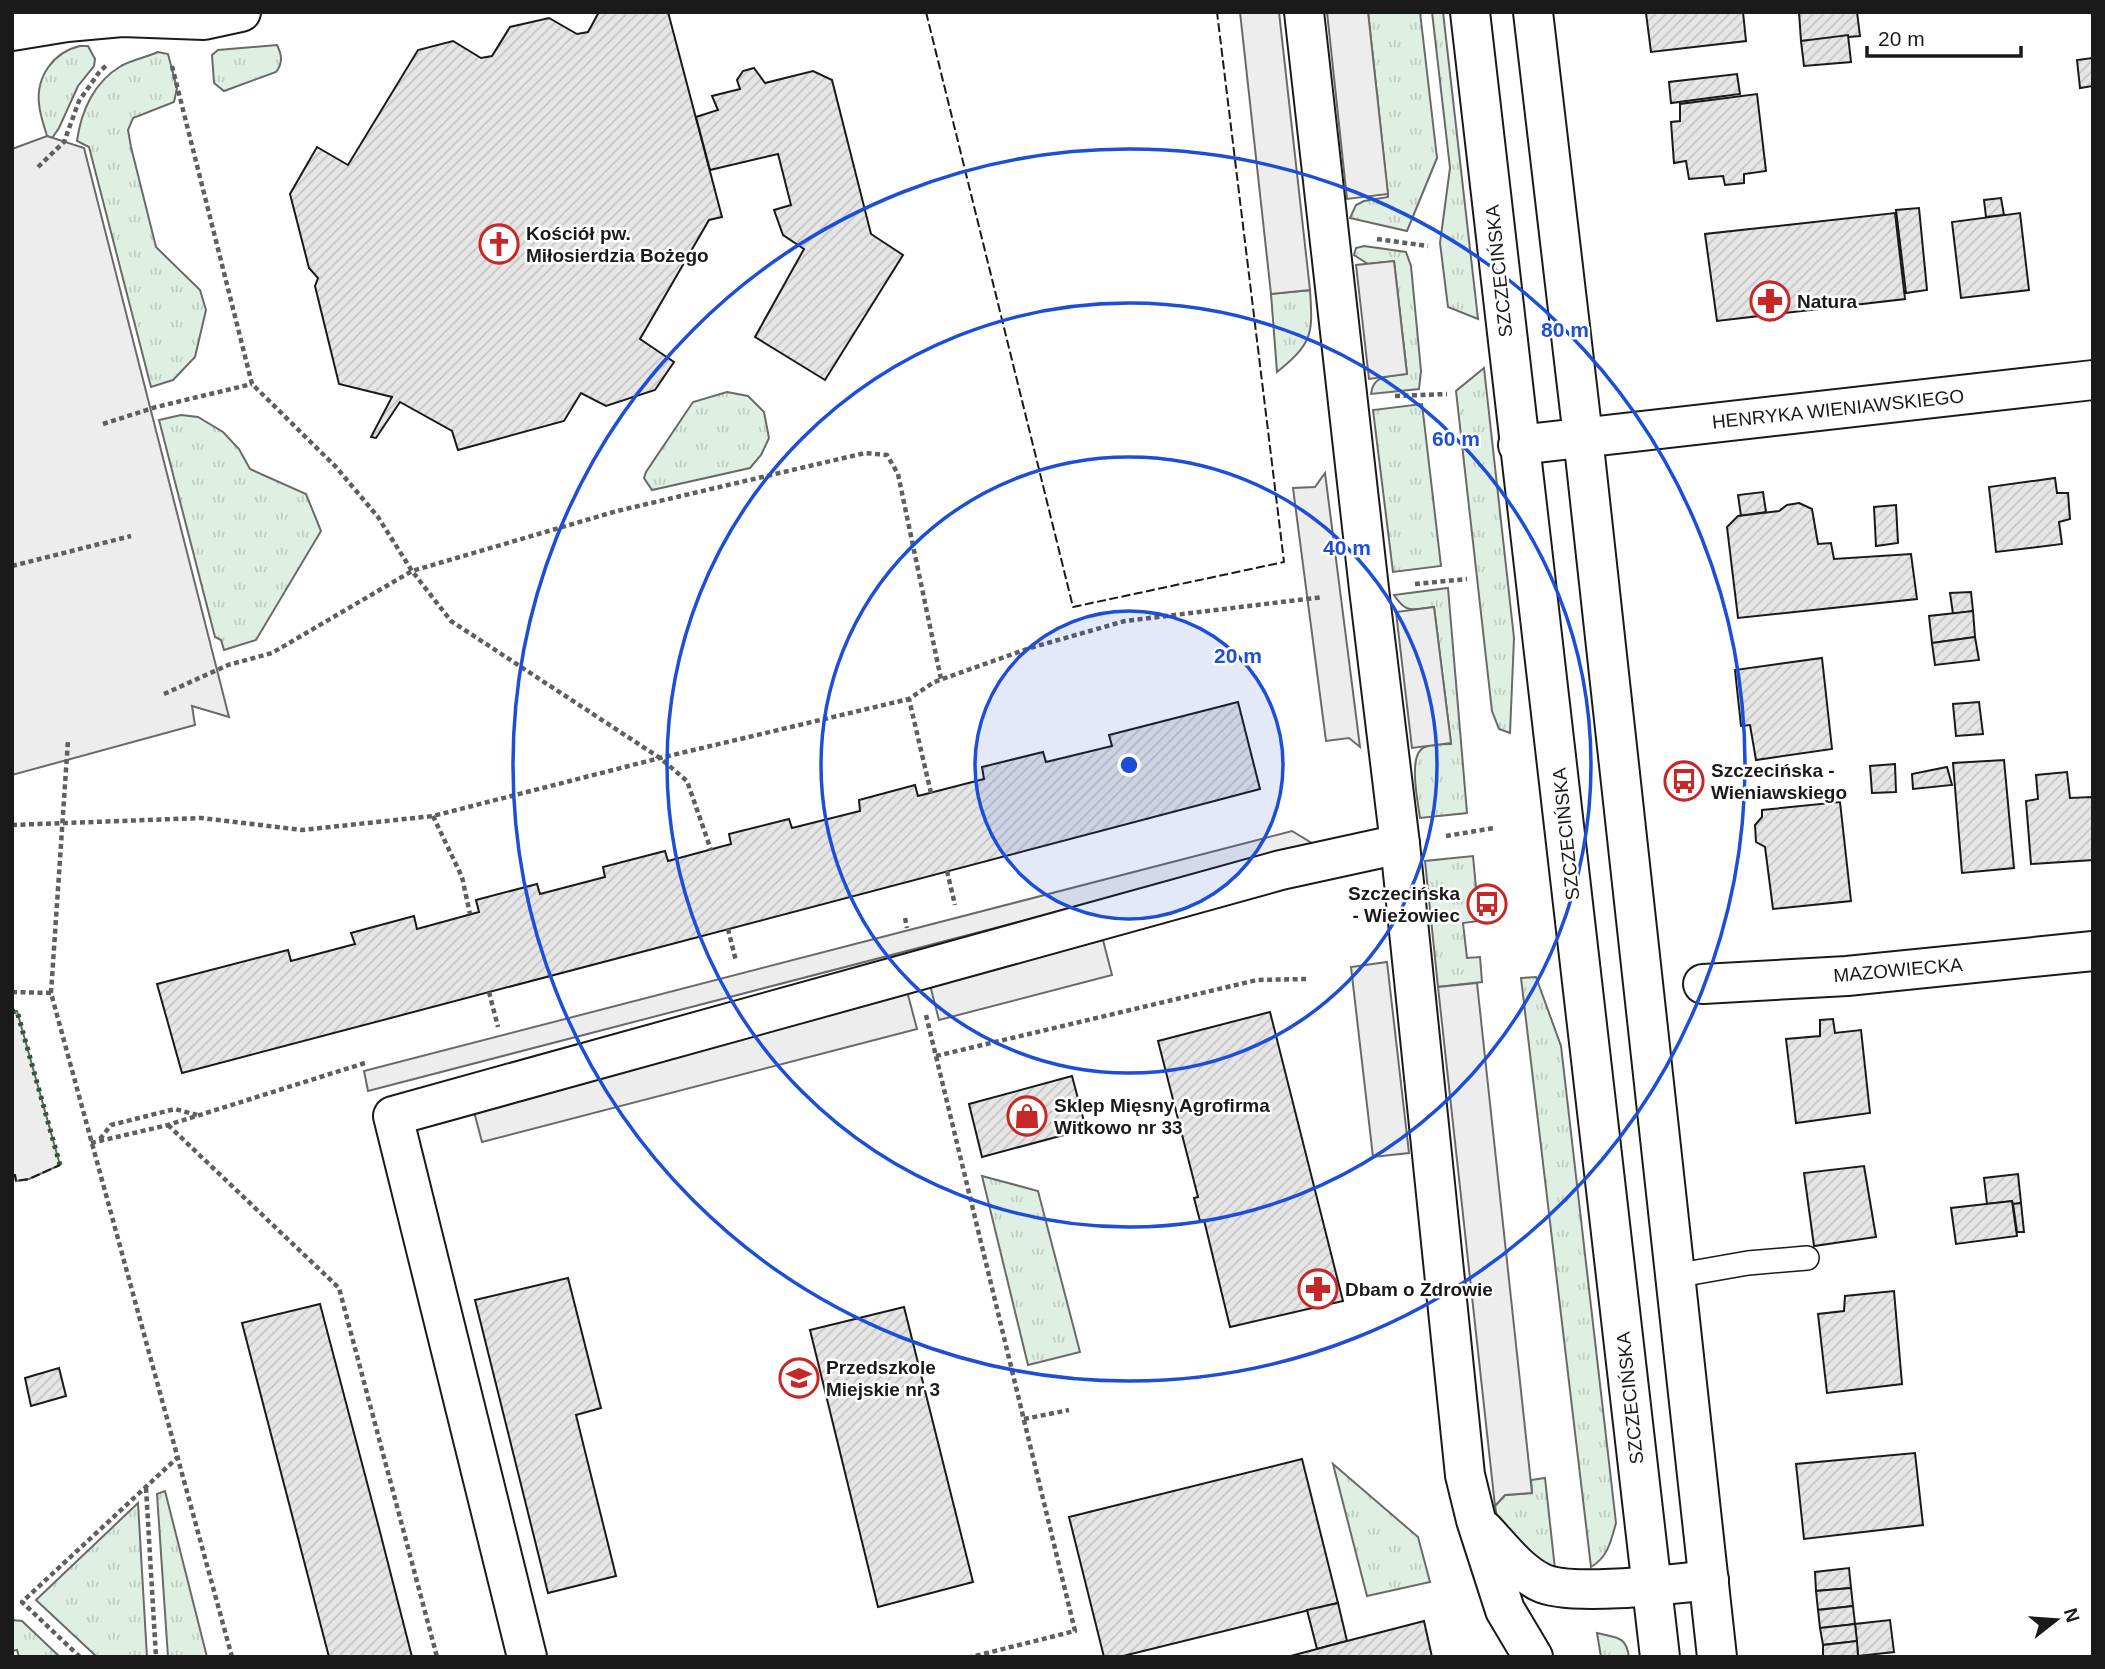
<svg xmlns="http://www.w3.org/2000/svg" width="2105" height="1669" font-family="Arial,sans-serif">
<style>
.grass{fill:url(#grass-tufts);stroke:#6a6a6a;stroke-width:2}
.parking{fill:#ededed;stroke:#6a6a6a;stroke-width:2}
.building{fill:url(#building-hatch);stroke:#1a1a1a;stroke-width:2}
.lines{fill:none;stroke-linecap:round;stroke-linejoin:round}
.service-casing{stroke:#1a1a1a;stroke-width:26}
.minor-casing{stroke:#1a1a1a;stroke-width:42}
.secondary-casing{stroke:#1a1a1a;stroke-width:42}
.path{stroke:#5f5f5f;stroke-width:4.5;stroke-dasharray:5 3.5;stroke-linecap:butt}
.service{stroke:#fff;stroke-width:23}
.minor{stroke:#fff;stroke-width:38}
.secondary{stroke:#fff;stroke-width:38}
.hedge{stroke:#2b5a34;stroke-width:5;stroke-dasharray:3.5 5;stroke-linecap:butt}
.fence{stroke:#1a1a1a;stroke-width:2;stroke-dasharray:9 3.5;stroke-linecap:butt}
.ring{fill:none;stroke:#1d4ed8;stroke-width:3.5}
.labels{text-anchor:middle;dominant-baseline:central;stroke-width:5;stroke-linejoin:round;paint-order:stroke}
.poi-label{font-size:19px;font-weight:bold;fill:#1a1a1a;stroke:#fff;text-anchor:start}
.street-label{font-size:19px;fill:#1a1a1a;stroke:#fff}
.centre{fill:#1d4ed8;stroke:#fff;stroke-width:3.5}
.ring-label{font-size:21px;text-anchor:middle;font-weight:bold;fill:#1d4ed8;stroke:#fff;stroke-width:5;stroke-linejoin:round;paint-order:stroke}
</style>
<defs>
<pattern id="grass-tufts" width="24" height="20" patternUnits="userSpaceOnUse" patternTransform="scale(1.75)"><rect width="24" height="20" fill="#e0efe3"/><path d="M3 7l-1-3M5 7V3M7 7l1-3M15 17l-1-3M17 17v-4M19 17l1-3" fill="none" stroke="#c0ccc2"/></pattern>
<pattern id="building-hatch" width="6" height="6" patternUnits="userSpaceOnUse" patternTransform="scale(1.75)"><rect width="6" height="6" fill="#e6e6e6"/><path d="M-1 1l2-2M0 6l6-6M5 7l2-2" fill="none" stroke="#c5c5c5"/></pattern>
</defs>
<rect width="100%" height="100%" fill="#fff"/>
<!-- grass -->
<g class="grass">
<polygon points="1368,12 1420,12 1437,158 1407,231 1350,218 1356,205 1364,201 1388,197"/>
<polygon points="1432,12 1443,12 1478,319 1448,307 1440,243 1450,168"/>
<path d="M277,45C282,55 283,63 276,72L224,91L214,83L212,55L218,50Z"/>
<path d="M80,46H88L95,59L94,66L78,86L59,128L52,138L47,136C44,126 40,115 39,104C36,76 54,52 80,46Z"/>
<path d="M158,52L168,54L177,88L174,102L133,118L128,130L131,147L156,247L200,290L206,310L195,357L173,380L151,387L89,147L77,141C81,111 94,82 121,66C132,60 147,57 158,52Z"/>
<path d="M1364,246L1406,252L1411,266L1421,371L1419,389L1371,394C1373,374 1391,376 1407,374L1394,261L1368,264L1354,255L1356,248Z"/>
<path d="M1310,290C1313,334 1313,343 1277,372L1271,294Z"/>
<polygon points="1484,368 1514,638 1510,733 1499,729 1492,711 1456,391"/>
<polygon points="727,392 748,396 764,412 769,438 761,455 750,468 652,490 644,478 646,472 693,402"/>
<polygon points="1422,404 1441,566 1393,572 1373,410"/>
<polygon points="181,415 198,417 223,432 239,449 250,469 306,494 321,531 256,640 224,650 221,640 215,637 159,420"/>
<path d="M1448,588L1467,813L1420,818C1418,803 1408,756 1423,748C1430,744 1442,744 1451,744L1434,607C1413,609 1407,615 1394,595Z"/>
<polygon points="1473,856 1479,921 1463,923 1467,958 1480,957 1482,982 1438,987 1425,861"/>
<path d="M1536,977L1561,1046L1616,1523C1611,1541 1608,1557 1591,1567L1521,978Z"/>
<polygon points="982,1176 1038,1191 1080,1352 1028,1365"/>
<polygon points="1333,1464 1418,1537 1430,1582 1367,1596"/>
<polygon points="1545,1478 1555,1569 1531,1561 1497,1517 1495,1506 1505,1495 1532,1493 1531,1480"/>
<polygon points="165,1491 207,1657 168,1657 157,1494"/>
<polygon points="138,1503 147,1657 97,1657 36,1600"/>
<polygon points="12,1620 22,1621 60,1657 19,1657 17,1650 12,1651"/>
<path d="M1597,1633C1616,1638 1626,1635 1629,1657H1601Z"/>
</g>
<!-- parking -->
<g class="parking">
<polygon points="1240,12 1279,12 1310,290 1271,294"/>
<polygon points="1327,12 1368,12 1388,194 1347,199"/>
<polygon points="47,136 84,148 229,717 192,706 195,725 12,775 12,149"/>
<polygon points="1394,261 1407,374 1369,379 1356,265"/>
<polygon points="1325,473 1360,747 1349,738 1326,741 1293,488 1315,487"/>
<polygon points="1434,607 1451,743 1412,748 1396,612"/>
<polygon points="1292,831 1315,845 368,1091 364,1071"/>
<polygon points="1103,940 1112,975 939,1020 930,985"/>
<polygon points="1387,962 1409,1153 1373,1157 1351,967"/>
<polygon points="1477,983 1532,1493 1505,1495 1495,1506 1438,987"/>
<polygon points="907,991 917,1029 482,1142 472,1104"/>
<polygon points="17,1011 60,1165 29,1179 16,1181 15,1175 12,1176 12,1012"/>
</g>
<!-- building -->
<g class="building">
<polygon points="599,12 668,12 722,217 709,220 640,339 674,362 655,390 606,406 581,393 564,421 458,450 452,431 400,402 376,438 371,437 392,397 339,384 315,286 318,278 309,268 290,194 317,147 348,165 418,50 453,41 481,58 492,56 510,27 549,18 577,34 588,32"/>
<polygon points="1743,12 1746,41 1651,52 1646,13"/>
<polygon points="1799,12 1857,12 1860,36 1801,41"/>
<polygon points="1848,35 1851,62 1804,66 1801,41"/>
<polygon points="2093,58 2093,86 2080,88 2077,60"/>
<polygon points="754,68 765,83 813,71 832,80 871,234 903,255 825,380 755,337 804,249 783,235 774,210 791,205 778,154 710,170 696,117 718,110 712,96 740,89 737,80 743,71"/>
<polygon points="1737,74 1740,94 1671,103 1669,82"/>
<polygon points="1757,94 1766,171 1744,174 1744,183 1725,185 1723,176 1689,179 1686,161 1674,163 1671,122 1680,121 1680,104"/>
<polygon points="2001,198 2004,215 1986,217 1984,200"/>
<polygon points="1919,208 1927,290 1906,293 1896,210"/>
<polygon points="1895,213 1905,299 1717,321 1705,234"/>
<polygon points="2020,213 2029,290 1961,298 1952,222"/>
<polygon points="2055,478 2057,493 2068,493 2070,519 2059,522 2062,544 1996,552 1989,487"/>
<polygon points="1763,492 1766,512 1741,516 1738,495"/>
<polygon points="1799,503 1812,509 1818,544 1831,543 1834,559 1911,554 1917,599 1738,618 1727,527 1738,516 1779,511 1787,505"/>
<polygon points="1896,505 1898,543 1876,546 1874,507"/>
<polygon points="1971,592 1973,611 1953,614 1950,593"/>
<polygon points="1973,611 1975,637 1932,643 1929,616"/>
<polygon points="1975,637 1979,660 1935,665 1932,643"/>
<polygon points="1822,658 1832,749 1756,760 1750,725 1741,726 1735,670"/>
<polygon points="1238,702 1260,789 182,1073 157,984 288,950 291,961 355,944 351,933 414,916 417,929 479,912 476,900 537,884 540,894 605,877 603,867 665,851 668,861 731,844 729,834 789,819 792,828 860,811 859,800 915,785 918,796 984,779 982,767 1043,752 1046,762 1112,746 1109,735"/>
<polygon points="1979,702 1983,734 1956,736 1953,704"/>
<polygon points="2004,760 2014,868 1962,873 1953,763"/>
<polygon points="1895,764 1896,792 1872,793 1870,766"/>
<polygon points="1947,767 1952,785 1913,789 1912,774"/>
<polygon points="2067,772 2070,798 2092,797 2093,860 2031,864 2026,801 2038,799 2036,775"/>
<polygon points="1840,802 1851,901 1773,909 1765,847 1756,842 1755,825 1762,817 1762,810"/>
<polygon points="1270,1012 1343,1301 1230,1327 1204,1220 1200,1221 1194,1198 1198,1197 1158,1041"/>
<polygon points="1833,1019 1835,1033 1861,1030 1870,1113 1796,1123 1786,1039 1820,1036 1820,1020"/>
<polygon points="1072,1076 1086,1129 982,1157 969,1104"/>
<polygon points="1864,1166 1876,1237 1814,1246 1804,1173"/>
<polygon points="2018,1174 2021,1203 2013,1204 2012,1201 1987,1204 1984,1178"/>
<polygon points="2012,1201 2017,1236 1956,1244 1951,1208"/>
<polygon points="2021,1203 2024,1232 2017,1232 2013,1204"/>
<polygon points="568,1278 601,1408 576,1415 616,1576 548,1593 475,1300"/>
<polygon points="1894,1291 1902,1384 1827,1393 1818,1314 1844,1311 1845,1296"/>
<polygon points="320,1304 379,1528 412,1657 329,1657 242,1323"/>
<polygon points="904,1307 973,1582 878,1607 810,1330"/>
<polygon points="59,1368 66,1396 31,1406 25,1378"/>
<polygon points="1915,1453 1923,1525 1804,1539 1796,1464"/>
<polygon points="1302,1459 1338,1603 1119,1657 1104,1657 1069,1517"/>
<polygon points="1849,1568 1851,1588 1816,1591 1815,1572"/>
<polygon points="1851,1588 1853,1606 1818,1610 1816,1591"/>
<polygon points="1338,1603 1347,1641 1317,1649 1307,1610"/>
<polygon points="1853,1606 1855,1624 1820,1628 1818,1610"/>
<polygon points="1890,1620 1894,1652 1858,1656 1855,1624"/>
<polygon points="1424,1621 1432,1657 1287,1657 1347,1641"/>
<polygon points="1855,1624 1857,1641 1823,1645 1820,1628"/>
<polygon points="1857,1641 1858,1657 1823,1657 1823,1645"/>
</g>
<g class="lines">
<!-- service casing -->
<g class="service-casing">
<polyline id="service" points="1674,1276 1748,1263 1807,1258"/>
</g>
<!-- minor casing -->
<g class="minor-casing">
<g id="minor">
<polyline points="1304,12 1369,589 1400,844 1465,1475 1476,1520 1505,1610 1533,1657"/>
<polyline points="12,31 67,22 122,17 204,20 241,12"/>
<polyline points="1518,445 2093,380"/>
<polyline points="1703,984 1847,976 2093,951"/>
<path d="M1484,1530C1501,1548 1518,1571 1540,1582C1568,1597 1674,1584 1709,1580"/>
<polyline points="527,1657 393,1116 1281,870 1400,844"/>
</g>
</g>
<!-- secondary casing -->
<g class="secondary-casing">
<g id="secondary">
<polyline points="1470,12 1660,1657"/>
<polyline points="1533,12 1583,437 1717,1657"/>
</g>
</g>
<!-- path -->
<g class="path">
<polyline points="172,66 252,384 336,467 378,517 412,571 451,621 660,758 687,781 711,850"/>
<polyline points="38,167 64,142 79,101 100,71 107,65"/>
<polyline points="1377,239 1428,246"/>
<polyline points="1395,396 1447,394"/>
<polyline points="103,424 156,407 252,384"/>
<polyline points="12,566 131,536"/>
<polyline points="1415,584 1467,579"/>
<polyline points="164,694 228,665 272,653 412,571 617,511 865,453 887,455 898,474 941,679"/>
<polyline points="931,793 909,699 934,682 1030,648 1125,621 1323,597"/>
<polyline points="433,816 462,877 470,914"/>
<polyline points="12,825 201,818 302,830 433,816 660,758 909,699"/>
<polyline points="1446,836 1494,828"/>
<polyline points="947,871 955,905"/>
<polyline points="905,918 907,928"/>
<polyline points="728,929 736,961"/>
<polyline points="12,992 51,993 232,1657"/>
<polyline points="489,992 498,1027"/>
<polyline points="51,993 68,740"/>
<polyline points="926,1015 1075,1631 971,1657"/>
<polyline points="936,1056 1257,980 1306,979"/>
<polyline points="168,1125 339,1288 437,1657"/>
<polyline points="100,1139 111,1125 175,1109 197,1115"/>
<polyline points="91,1143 168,1125 368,1062"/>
<polyline points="1024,1419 1069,1410"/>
<polyline points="146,1488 156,1657"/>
<polyline points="80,1657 22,1602 177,1458"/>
</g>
<!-- service -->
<use href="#service" class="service"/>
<!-- minor -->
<use href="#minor" class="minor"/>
<!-- secondary -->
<use href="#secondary" class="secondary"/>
<!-- hedge -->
<polyline class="hedge" points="12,1012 17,1011 60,1165"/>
<!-- fence -->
<g class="fence">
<polyline points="926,12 1073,607 1284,562 1217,12"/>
<polyline points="12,1176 15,1175 16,1181 29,1179 60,1165"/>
</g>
</g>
<!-- distance rings -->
<circle cx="1129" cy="765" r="154" fill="#1d4ed8" fill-opacity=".12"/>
<g class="ring">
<circle cx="1129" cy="765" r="154"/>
<circle cx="1129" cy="765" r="308"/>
<circle cx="1129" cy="765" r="462"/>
<circle cx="1129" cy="765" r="616"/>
</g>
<!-- icons -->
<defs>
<g id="church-ring" transform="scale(2.0125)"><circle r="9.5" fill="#fff" stroke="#c62828" stroke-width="1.5"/><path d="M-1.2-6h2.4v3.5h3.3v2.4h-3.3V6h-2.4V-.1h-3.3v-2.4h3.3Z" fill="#c62828"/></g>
<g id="pharmacy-ring" transform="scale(2.0125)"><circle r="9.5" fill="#fff" stroke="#c62828" stroke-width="1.5"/><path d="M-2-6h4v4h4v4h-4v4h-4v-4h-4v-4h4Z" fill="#c62828"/></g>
<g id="bus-ring" transform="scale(2.0125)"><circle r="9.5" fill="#fff" stroke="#c62828" stroke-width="1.5"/><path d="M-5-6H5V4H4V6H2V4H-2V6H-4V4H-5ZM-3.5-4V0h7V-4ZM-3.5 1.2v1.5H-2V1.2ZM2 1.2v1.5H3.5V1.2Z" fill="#c62828"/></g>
<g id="shop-ring" transform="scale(2.0125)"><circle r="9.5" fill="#fff" stroke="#c62828" stroke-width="1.5"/><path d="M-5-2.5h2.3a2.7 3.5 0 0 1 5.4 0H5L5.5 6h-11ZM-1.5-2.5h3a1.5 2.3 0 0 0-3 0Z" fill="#c62828"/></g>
<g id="school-ring" transform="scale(2.0125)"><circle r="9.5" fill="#fff" stroke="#c62828" stroke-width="1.5"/><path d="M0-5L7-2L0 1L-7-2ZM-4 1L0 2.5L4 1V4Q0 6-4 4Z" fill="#c62828"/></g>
</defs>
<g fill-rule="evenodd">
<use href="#church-ring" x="499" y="244"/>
<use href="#pharmacy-ring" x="1770" y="301"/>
<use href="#bus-ring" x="1684" y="781"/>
<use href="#bus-ring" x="1487" y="904"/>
<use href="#shop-ring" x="1027" y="1116"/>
<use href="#pharmacy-ring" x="1318" y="1289"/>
<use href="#school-ring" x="799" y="1378"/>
</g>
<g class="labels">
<!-- poi labels -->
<g class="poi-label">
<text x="526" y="233">Kościół pw.<tspan x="526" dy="22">Miłosierdzia Bożego</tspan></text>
<text x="1797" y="301">Natura</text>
<text x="1711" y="770">Szczecińska -<tspan x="1711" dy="22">Wieniawskiego</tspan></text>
<text x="1460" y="893" text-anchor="end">Szczecińska<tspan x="1460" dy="22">- Wieżowiec</tspan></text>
<text x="1054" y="1105">Sklep Mięsny Agrofirma<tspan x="1054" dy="22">Witkowo nr 33</tspan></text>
<text x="1345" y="1289">Dbam o Zdrowie</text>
<text x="826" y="1367">Przedszkole<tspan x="826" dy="22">Miejskie nr 3</tspan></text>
</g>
<!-- street labels -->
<g class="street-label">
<text transform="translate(1499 271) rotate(-96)">SZCZECIŃSKA</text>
<text transform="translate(1838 409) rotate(-6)">HENRYKA WIENIAWSKIEGO</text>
<text transform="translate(1566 834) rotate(-96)">SZCZECIŃSKA</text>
<text transform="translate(1898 970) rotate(-5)">MAZOWIECKA</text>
<text transform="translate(1630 1398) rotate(-96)">SZCZECIŃSKA</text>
</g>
</g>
<circle cx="1129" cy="765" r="10" class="centre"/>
<g class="ring-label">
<text x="1565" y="337">80 m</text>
<text x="1456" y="446">60 m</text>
<text x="1347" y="555">40 m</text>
<text x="1238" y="663">20 m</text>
</g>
<!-- border -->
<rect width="2105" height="1669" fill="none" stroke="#1a1a1a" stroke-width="28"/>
<!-- north arrow -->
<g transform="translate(2056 1620) rotate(73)" stroke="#ffffff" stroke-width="5" paint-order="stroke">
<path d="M0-5L12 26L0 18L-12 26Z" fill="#1a1a1a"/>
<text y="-10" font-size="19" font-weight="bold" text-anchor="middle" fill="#1a1a1a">N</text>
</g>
<!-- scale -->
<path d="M1867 46v10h154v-10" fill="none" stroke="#1a1a1a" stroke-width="3.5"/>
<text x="1878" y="46" font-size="21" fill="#1a1a1a" stroke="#ffffff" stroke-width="5" paint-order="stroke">20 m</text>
</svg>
